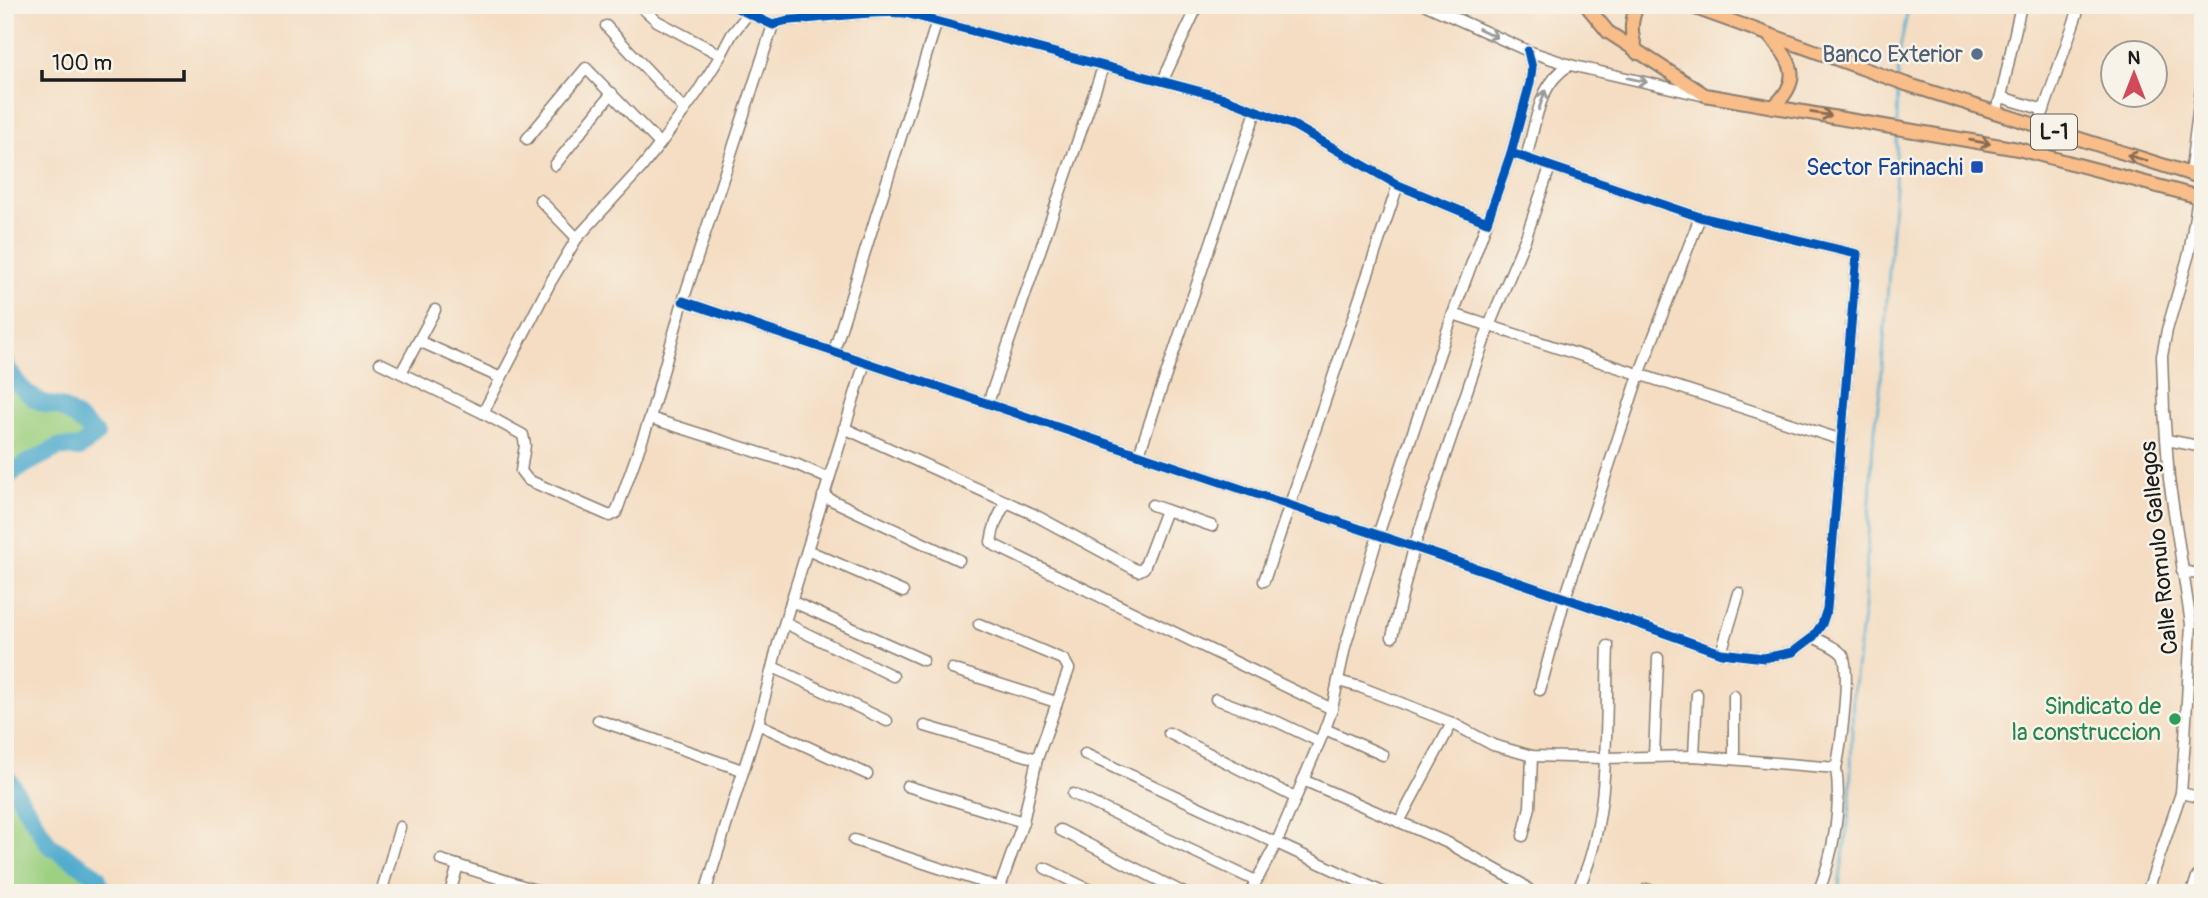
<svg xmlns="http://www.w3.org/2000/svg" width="2208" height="898" font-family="Pangolin,sans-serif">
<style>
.green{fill:#9dd081;stroke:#5c764e;stroke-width:2}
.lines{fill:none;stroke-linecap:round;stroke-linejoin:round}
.stream{stroke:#4fabcd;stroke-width:2.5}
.river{stroke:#4fabcd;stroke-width:18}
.minor-casing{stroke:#887c6f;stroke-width:13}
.major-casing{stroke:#887c6f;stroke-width:16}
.minor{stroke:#fff;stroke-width:10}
.major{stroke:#f8bd89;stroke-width:12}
.cycleway-casing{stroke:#f7f3e8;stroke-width:13}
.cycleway{stroke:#0057b8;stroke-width:9}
.oneway{stroke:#999}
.oneway2{stroke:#8a6c52}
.service-dot{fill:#5c6f8a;stroke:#f7f3e8;stroke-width:2.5}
.transit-dot{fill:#1a4fb4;stroke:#f7f3e8;stroke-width:2.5}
.leisure-dot{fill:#2e9e5b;stroke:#f7f3e8;stroke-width:2.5}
.labels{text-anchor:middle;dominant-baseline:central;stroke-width:5;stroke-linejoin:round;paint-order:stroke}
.shield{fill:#f7f3e8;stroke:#5e5c59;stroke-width:2}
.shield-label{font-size:21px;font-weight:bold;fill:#1c1c1c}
.service-label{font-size:23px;fill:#4e5e75;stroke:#f7f3e8;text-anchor:end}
.transit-label{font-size:23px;fill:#164399;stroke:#f7f3e8;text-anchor:end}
.street-label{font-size:23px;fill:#1c1c1c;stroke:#f7f3e8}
.leisure-label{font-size:23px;fill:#27864d;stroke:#f7f3e8;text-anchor:end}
</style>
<rect width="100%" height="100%" fill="#f7f3e8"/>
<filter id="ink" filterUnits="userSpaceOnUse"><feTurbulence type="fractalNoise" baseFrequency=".0143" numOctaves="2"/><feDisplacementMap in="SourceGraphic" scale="14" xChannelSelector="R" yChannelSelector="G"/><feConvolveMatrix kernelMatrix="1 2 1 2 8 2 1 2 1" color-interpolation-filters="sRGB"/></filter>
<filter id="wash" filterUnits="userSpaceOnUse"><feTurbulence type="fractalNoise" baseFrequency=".00686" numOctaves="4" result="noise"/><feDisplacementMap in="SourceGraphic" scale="28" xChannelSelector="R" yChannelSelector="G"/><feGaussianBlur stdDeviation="1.57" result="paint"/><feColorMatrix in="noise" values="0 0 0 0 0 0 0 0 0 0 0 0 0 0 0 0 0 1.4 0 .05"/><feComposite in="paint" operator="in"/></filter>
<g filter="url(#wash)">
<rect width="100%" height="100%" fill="#f4ddc2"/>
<!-- green -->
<g class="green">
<path d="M5,362C12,380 27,397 46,404C51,406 57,405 62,408C75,415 85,425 96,435L79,448L59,447L26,464L5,478Z"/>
<polygon points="5,774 49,845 97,876 103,893 5,893"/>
</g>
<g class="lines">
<!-- stream -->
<g class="stream">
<polyline points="1898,78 1900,48 1909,5"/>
<polyline points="1897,123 1898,85"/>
<polyline points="1838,893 1850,807 1853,693 1864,608 1873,445 1881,382 1895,188 1897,134"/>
</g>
<!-- river -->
<g class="river">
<path d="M5,362C12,380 27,397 46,404C51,406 57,405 62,408C75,415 85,425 96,435L79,448L59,447L26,464L5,478"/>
<polyline points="5,774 49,845 97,876 103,893"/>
</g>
</g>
</g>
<g filter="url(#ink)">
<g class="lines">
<!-- minor casing -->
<g class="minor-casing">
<g id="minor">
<polyline points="639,5 657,21 721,55"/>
<path d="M730,5L773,25C784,19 794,20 806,19C840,16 871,11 905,13L1221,97L1293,125L1398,185L1487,222L1511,153L1530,83L1532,68L1528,51"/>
<polyline points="1426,5 1528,51 1570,65 1701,95"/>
<polyline points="1795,5 1806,5"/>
<polyline points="606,26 684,109"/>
<polyline points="1163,80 1198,5"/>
<polyline points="2001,97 2044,110"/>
<polyline points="1994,113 2001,97 2021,5"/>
<polyline points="2038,127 2080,5"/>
<polyline points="527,139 586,68 660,144"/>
<path d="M1526,158C1536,125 1537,84 1570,65"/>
<polyline points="555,165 612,93"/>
<polyline points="2190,175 2203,73"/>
<polyline points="540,200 577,238"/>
<polyline points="683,301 1565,598 1721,653 1764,658 1793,652 1813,637 1822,624 1827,609 1857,254 1700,217 1511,153"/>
<polyline points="1453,314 1842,440"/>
<polyline points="419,341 501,378"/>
<polyline points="834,351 937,21"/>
<polyline points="380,363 483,413 523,435 525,445 521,471 528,480 610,516 616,513 650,418 683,301 773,25"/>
<polyline points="401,373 435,310"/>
<polyline points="988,403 1103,67"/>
<polyline points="483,413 550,283 577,238 642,167 660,144 697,93 721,55 732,34 748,14"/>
<polyline points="650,418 798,465 829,479 778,644 758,724 705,893"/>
<polyline points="844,428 1033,514 1138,571 1144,568 1166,510 1152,505"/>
<polyline points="2167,440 2203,447"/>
<polyline points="1139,454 1256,111"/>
<polyline points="829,479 865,362"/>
<polyline points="823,496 959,560"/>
<path d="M1007,502C999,513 993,528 991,542L996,546L1332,709"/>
<polyline points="1166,510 1212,526"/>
<polyline points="807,550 903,592"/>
<polyline points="2182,571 2203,575"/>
<polyline points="1264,581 1398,185"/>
<polyline points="791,601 923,660"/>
<polyline points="785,623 893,676"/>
<polyline points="979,624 1064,660 1069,669 1037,759 1023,822 998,893"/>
<polyline points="1392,637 1414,547 1489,326 1526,237 1550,167"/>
<path d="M1813,637C1822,642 1835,646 1842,654C1852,665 1840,752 1836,768"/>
<polyline points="1721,653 1739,593"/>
<polyline points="773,667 887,721"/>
<polyline points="952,669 1056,702"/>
<path d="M1338,681L1360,687L1452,723L1493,745L1532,756L1604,758L1694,756L1836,768C1842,807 1833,856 1818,893"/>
<polyline points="1540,690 1565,598 1639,375 1700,217"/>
<polyline points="1216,699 1278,722 1318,741"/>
<polyline points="598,720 742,770"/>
<polyline points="758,724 867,774"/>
<polyline points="925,726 1037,759"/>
<polyline points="1325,729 1383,755"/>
<polyline points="1169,733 1296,798"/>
<polyline points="1085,754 1384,893"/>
<polyline points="1654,756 1658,658"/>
<polyline points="1694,756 1697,694"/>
<polyline points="1734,759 1734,696"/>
<polyline points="1303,780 1448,843 1522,884 1533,893"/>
<polyline points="907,786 1023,822"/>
<polyline points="2181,793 2203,798"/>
<polyline points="1073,794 1256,881"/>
<polyline points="1399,822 1452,723"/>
<polyline points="1060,830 1184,893"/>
<polyline points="1523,836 1530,807 1532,756"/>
<polyline points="854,840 1000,888"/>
<polyline points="441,860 545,893"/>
<polyline points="1045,868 1096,893"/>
<polyline points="1647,889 1658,893"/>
<polyline points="381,893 400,827"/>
<polyline points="450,893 458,865"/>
<polyline points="1250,893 1276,844 1325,729 1332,709 1345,647 1378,535 1453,314 1487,222"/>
<path d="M1576,893C1612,824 1605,722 1608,646"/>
<polyline points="2147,893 2181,793 2185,739 2191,624 2169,479 2164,410 2162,356 2167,330 2189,254 2198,197"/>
<polyline points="2192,893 2197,877"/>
</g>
</g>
<!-- major casing -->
<g class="major-casing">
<g id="major">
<polyline points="1586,5 1608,32 1705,95 2018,149 2203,198"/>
<polyline points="1687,5 1906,84 2203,178"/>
<path d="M1770,37C1794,62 1802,81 1773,107"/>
<path d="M1637,53C1631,35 1629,22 1638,5"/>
</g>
</g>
<!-- minor -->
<use href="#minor" class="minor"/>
<!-- major -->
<use href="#major" class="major"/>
<!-- cycleway casing -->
<g class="cycleway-casing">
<g id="cycleway">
<path d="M730,5L773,25C784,19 794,20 806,19C840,16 871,11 905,13L1221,97L1293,125L1398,185L1487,222L1511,153L1530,83L1532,68L1528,51"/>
<polyline points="683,301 1565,598 1721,653 1764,658 1793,652 1813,637 1822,624 1827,609 1857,254 1700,217 1511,153"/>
</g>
</g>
<!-- cycleway -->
<use href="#cycleway" class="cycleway"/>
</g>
<!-- one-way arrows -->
<defs><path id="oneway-shaft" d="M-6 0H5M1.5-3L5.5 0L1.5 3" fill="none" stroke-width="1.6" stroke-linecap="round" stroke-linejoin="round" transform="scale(1.75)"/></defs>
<g class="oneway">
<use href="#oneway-shaft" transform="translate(1488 33) rotate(25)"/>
<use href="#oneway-shaft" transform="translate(1637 80) rotate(13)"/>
<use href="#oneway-shaft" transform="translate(1542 100) rotate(-71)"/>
</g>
<g class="oneway2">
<use href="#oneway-shaft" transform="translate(1821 114) rotate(9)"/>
<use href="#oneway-shaft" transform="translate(1980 142) rotate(10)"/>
<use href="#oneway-shaft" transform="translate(2137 158) rotate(-163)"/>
</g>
</g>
<!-- markers -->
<circle class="service-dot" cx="1977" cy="54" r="7"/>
<rect class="transit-dot" x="1970" y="160" width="14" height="14" rx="3.5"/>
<circle class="leisure-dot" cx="2175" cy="719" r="7"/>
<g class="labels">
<!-- shield labels -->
<rect class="shield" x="2031" y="114.5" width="46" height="35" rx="5"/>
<g class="shield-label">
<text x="2054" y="132">L-1</text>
</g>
<!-- service labels -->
<g class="service-label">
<text x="1963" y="54">Banco Exterior</text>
</g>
<!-- transit labels -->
<g class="transit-label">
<text x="1963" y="167">Sector Farinachi</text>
</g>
<!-- street labels -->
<g class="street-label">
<text transform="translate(2159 548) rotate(-96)">Calle Romulo Gallegos</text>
</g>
<!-- leisure labels -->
<g class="leisure-label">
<text x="2161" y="706">Sindicato de<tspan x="2161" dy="26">la construccion</tspan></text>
</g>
</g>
<!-- margin -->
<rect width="2208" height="898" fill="none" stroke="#f7f3e8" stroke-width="28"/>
<!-- north arrow -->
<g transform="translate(2134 74)"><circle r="33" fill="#f7f3e8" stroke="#9f9d96" stroke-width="2"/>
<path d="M0-5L12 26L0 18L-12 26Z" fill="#d1495b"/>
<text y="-10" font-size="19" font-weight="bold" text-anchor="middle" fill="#1c1c1c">N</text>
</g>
<!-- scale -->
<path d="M42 70v10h142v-10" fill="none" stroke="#1c1c1c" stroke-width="3.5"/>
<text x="52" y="70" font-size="21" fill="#1c1c1c" stroke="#f7f3e8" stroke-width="5" paint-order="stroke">100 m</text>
</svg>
